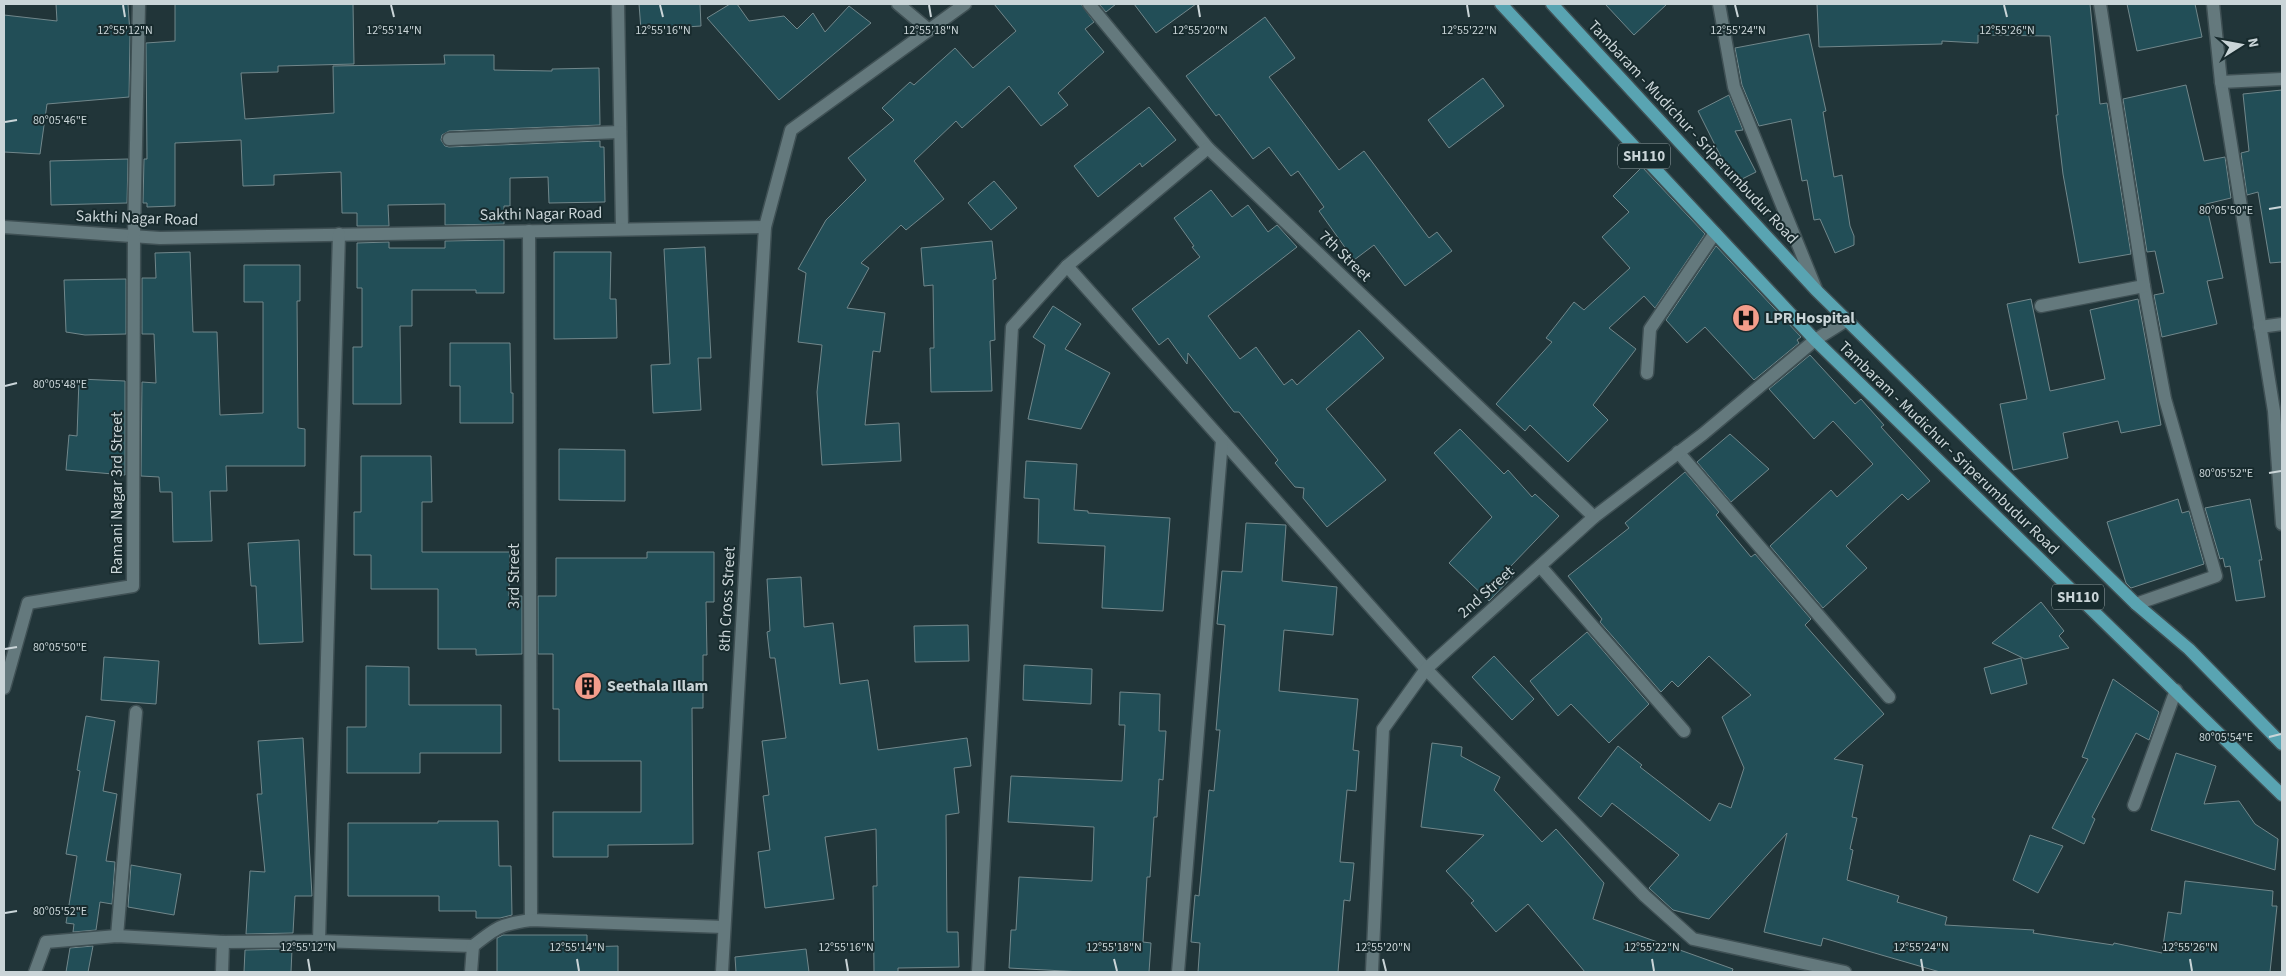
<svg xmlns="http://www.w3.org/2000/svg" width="2286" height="976" font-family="'Source Sans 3',sans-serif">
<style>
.building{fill:#224e57;stroke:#71878b}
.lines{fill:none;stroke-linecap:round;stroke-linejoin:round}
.minor-casing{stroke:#3f5054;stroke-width:15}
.primary-casing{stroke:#3f5054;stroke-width:15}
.minor{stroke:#64797d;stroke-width:12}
.primary{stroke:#59a4b2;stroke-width:12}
.ticks{fill:none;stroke:#cad5d8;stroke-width:2}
.labels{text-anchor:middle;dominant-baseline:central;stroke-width:4;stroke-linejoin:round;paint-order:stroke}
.shield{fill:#182b2e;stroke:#95a2a5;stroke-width:1}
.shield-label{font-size:15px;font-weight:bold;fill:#cad5d8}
.street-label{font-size:16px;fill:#cad5d8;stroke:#182b2e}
.poi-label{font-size:16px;font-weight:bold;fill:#cad5d8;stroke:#182b2e;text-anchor:start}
.ticks-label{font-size:12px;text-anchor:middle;fill:#cad5d8;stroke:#182b2e;stroke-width:4;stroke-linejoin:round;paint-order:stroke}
</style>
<rect width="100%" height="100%" fill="#213539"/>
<!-- building -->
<g class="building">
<polygon points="56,4 128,4 130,34 129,97 47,104 40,154 4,152 4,15 57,21"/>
<polygon points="175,4 353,4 354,64 278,66 278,72 241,73 245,119 334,113 333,66 445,64 444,55 494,55 494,70 552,71 552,69 599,68 600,125 449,131 442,135 441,140 445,146 449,147 600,141 600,147 604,147 605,202 549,203 548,177 510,178 510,206 504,206 504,224 445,225 445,204 388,205 389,226 357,226 357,213 342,213 341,172 274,175 274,185 243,186 241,140 175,143 175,206 147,207 147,203 143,203 144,159 147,159 146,43 175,41"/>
<polygon points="639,4 700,4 701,26 641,30"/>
<polygon points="730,4 737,4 749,21 784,16 797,29 813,13 825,32 849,6 871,23 779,100 707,18"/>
<polygon points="994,4 1081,4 1094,22 1085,29 1104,52 1058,93 1068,105 1041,126 1009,86 962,128 956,121 914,161 944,199 906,230 901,225 861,263 869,268 847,308 885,313 880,352 873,351 865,425 899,423 901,461 822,465 817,392 822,345 798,342 806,273 798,269 826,220 866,180 848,158 894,120 882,108 910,82 914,85 955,48 973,68 1016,31"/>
<polygon points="1099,4 1116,4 1106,12"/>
<polygon points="1134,4 1196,4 1156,33"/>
<polygon points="1605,4 1667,4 1634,35"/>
<polygon points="1817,4 2090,4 2100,104 2107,103 2131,254 2079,263 2063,174 2056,115 2058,115 2050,36 1978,35 1978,43 1942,41 1942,44 1819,47"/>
<polygon points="2127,4 2195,4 2202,37 2137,51"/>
<polygon points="1265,17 1295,58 1269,77 1339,170 1364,151 1429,238 1437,232 1452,251 1405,286 1374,245 1354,260 1319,211 1324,207 1298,171 1291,176 1269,147 1253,159 1219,114 1216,116 1186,76"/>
<polygon points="1809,34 1826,111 1823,112 1834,177 1842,175 1850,226 1854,236 1854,245 1835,253 1820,219 1814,220 1807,180 1802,181 1791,119 1759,126 1742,85 1735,48"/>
<polygon points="1483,78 1504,106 1449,148 1428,120"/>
<polygon points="2186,85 2204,161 2225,157 2231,198 2206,204 2223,278 2207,281 2217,324 2162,337 2154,295 2164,293 2155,251 2147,252 2123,99"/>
<polygon points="2282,90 2282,262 2270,263 2258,192 2247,195 2241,153 2249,151 2243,94"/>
<polygon points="1729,95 1743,130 1735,131 1756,172 1734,183 1698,111"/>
<polygon points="1149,107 1176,140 1142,167 1140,163 1098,197 1074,166"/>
<polygon points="128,159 127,203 51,205 50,161"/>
<polygon points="1642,167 1705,234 1655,308 1644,296 1609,328 1636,349 1593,405 1608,420 1568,462 1530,425 1525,431 1496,404 1552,342 1546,338 1574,302 1584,310 1630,268 1602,237 1629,212 1613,196"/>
<polygon points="994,181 1017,208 991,230 968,203"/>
<polygon points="1211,190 1232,217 1248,205 1268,232 1277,225 1297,247 1208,316 1240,359 1256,347 1284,385 1292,379 1297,385 1359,330 1384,358 1326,409 1386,480 1327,527 1303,498 1304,488 1295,487 1275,463 1278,460 1239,412 1234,412 1188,353 1187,364 1168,338 1159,345 1132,309 1200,257 1192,247 1194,246 1174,218"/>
<polygon points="504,240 504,293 476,293 476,290 412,290 412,326 400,326 401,404 353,404 353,347 362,347 362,288 357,288 357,243 389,242 389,248 445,248 445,241"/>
<polygon points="992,241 996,279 993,280 995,340 990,341 992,391 931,392 930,348 934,348 933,285 924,286 921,248"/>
<polygon points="1716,246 1801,337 1797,340 1799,343 1754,380 1705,327 1687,343 1666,320"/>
<polygon points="705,247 711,358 698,358 701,410 653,413 651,365 670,364 664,249"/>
<polygon points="190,252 193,332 217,332 220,415 263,413 263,302 244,302 244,265 300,265 300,301 297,301 298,428 305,429 305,466 226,466 227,491 210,491 212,541 173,542 172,492 160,492 159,477 141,476 142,382 156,383 154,334 142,334 142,278 156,278 155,253"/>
<polygon points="554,252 611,252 610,299 616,299 617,338 554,339"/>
<polygon points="126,279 126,334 85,335 66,332 64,280"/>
<polygon points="2031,299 2050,391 2105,379 2090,310 2138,299 2161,425 2121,433 2118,421 2063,433 2068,458 2013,470 2000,404 2027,399 2007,304"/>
<polygon points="1053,306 1081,324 1065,349 1110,373 1081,429 1028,419 1045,345 1033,337"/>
<polygon points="450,343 510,343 511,393 513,393 513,423 460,423 460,386 450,386"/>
<polygon points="1810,355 1855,404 1861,399 1884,425 1881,427 1930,481 1908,500 1902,494 1846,546 1867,568 1823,608 1770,546 1831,490 1837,497 1873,464 1833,421 1814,439 1769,389"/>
<polygon points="79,379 125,381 125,475 66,470 69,435 77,436"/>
<polygon points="1460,429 1504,474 1508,470 1532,497 1535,494 1559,516 1510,567 1516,573 1489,601 1449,563 1492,517 1434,453"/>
<polygon points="1730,434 1769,469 1731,502 1697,462"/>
<polygon points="559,449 625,450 625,501 559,500"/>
<polygon points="361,456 431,456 432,502 422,502 422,552 510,552 509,596 522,596 522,654 476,655 476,649 438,649 438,589 371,589 371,555 354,555 354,512 361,512"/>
<polygon points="1026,461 1077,464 1074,510 1088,511 1088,513 1170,518 1163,611 1102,608 1105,546 1038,543 1039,499 1024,498"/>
<polygon points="1685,472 1719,512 1716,515 1751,557 1755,554 1811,619 1805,625 1884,714 1834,759 1863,765 1852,817 1857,818 1850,849 1853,850 1847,880 1899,896 1897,902 1947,917 1945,925 2034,930 2033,933 2113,945 2114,943 2162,953 2168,912 2181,914 2185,881 2273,891 2272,906 2277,906 2270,972 1940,972 1823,938 1821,946 1764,932 1787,833 1709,919 1673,910 1649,888 1679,855 1612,803 1601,817 1578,798 1618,746 1642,765 1640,767 1710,821 1719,803 1731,808 1744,768 1722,717 1751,695 1709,656 1678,687 1672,681 1661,692 1600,622 1602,619 1568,576 1629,528 1625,523"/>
<polygon points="2178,499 2182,513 2189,511 2204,564 2131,588 2126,583 2107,522"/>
<polygon points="2250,499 2262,560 2259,560 2265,597 2236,601 2230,566 2225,567 2223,558 2220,559 2205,508"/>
<polygon points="1246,523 1286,525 1282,581 1337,587 1333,635 1284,630 1279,691 1358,699 1353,750 1359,751 1356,791 1347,790 1340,862 1354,863 1350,901 1344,900 1338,972 1198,972 1200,943 1191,942 1195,895 1199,896 1209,790 1214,791 1220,730 1216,730 1225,625 1217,624 1222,571 1242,572"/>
<polygon points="299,540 303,642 259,644 256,586 251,586 248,543"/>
<polygon points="647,552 714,552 714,602 706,602 707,655 703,655 703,708 692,708 693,844 608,845 608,857 553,857 553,812 641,812 641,761 559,761 559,709 553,709 553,654 538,654 538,596 556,596 556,558 647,558"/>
<polygon points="801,577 804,627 833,623 840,684 868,680 878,750 967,738 971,766 954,768 959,813 946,815 947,932 958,932 959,967 898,968 898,972 874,972 873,886 877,886 876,829 825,837 834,899 765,908 758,852 770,850 763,796 769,795 762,741 786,738 775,658 770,658 767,632 770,631 767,579"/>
<polygon points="2041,602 2064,631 2059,636 2069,648 2025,659 1992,643"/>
<polygon points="968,625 969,661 915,662 914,626"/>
<polygon points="1587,632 1649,704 1609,743 1571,704 1558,716 1530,681"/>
<polygon points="1494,656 1534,699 1512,720 1472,677"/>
<polygon points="104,657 159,661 156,704 101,700"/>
<polygon points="2021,658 2027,684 1991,694 1984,668"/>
<polygon points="1024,665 1092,669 1091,704 1023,700"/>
<polygon points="366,666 409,667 409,705 501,705 501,753 420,753 420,773 347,773 347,727 366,727"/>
<polygon points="2113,679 2159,712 2149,740 2136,733 2092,817 2095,819 2084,844 2052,828 2088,759 2082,757"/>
<polygon points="1120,692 1160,694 1159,731 1166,731 1163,780 1159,779 1157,817 1154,817 1150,877 1147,877 1143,942 1151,943 1149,972 1082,972 1009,968 1011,930 1016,930 1019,877 1092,881 1094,827 1008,822 1011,776 1122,781 1125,725 1119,725"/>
<polygon points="86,716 115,721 103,791 117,794 106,861 115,862 112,904 100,902 96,930 73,932 74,924 66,923 77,856 66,854 80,771 77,770"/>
<polygon points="303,738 312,896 295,896 293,933 246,934 250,871 265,872 257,794 262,794 258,741"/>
<polygon points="1432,743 1462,747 1461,756 1500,777 1494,790 1542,842 1556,829 1589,866 1604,883 1593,919 1733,969 1732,972 1585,972 1528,904 1496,932 1471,903 1474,901 1446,871 1484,835 1421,827"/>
<polygon points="2176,753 2216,766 2204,804 2239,801 2255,824 2278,839 2275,870 2151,830"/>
<polygon points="438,821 498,821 499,866 511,866 512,915 500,918 476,918 476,911 439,911 439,896 348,896 348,823 438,823"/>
<polygon points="2030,835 2063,846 2038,893 2013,880"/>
<polygon points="131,865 181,874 174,915 128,907"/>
<polygon points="503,935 587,935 587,947 618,946 618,972 497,972 497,938"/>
<polygon points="93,946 88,972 66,972 70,948"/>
<polygon points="292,949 291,972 244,972 245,950"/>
<polygon points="806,949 809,972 736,972 735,957"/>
</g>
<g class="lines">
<!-- minor casing -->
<g class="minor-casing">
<g id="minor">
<polyline points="618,4 622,228"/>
<polyline points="898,4 929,30"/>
<polyline points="1089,4 1208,148 1594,517"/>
<polyline points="1719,4 1734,87 1816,289"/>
<polyline points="2100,4 2144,286 2165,399 2216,576 2136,604"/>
<polyline points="2213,4 2221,82 2274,411 2282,524"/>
<polyline points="2221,82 2282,79"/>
<polyline points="449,139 620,132"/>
<polyline points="4,227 160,238 765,227"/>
<polyline points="529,231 531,920"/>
<path d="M339,234L319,941L473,946C497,927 501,924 531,920L724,927"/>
<polyline points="1067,266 1426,669 1645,896 1693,939 1845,972"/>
<polyline points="2041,306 2144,286"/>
<polyline points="2260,327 2282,324"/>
<polyline points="1647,373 1650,329 1715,233"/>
<polyline points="1678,452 1889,697"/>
<polyline points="1540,566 1684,731"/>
<polyline points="4,688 28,603 133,586 134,235 139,4"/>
<polyline points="2134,805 2176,690"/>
<polyline points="117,936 136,712"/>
<polyline points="35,972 46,942 117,936 223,942 319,941"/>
<polyline points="222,972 223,942"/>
<polyline points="471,972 473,946"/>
<polyline points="722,972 765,227 791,130 965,4"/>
<polyline points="978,972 1012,327 1067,266 1208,148"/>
<polyline points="1178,972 1222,440"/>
<polyline points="1372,972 1383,729 1426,669 1594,517 1703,434 1815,340 1847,320"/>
</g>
</g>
<!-- primary casing -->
<g class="primary-casing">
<g id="primary">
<polyline points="1501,4 1815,340 2282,795"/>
<polyline points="1552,4 1816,290 2136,604 2189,649 2282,744"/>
</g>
</g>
<!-- minor -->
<use href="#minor" class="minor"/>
<!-- primary -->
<use href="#primary" class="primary"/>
</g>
<!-- ticks -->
<path class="ticks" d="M123,5L125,17M391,5L394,17M660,5L663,17M929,5L931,17M1198,5L1200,17M1467,5L1469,17M1735,5L1738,17M2004,5L2007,17M5,122L17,120M2269,209L2281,207M5,386L17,383M2269,473L2281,471M5,649L17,647M2269,737L2281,734M5,913L17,911M308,959L310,971M577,959L579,971M846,959L848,971M1114,959L1117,971M1383,959L1386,971M1652,959L1654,971M1921,959L1923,971M2190,959L2192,971"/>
<!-- icons -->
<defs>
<g id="hospital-disc" transform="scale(1.4375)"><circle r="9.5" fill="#f49d8b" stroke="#182b2e"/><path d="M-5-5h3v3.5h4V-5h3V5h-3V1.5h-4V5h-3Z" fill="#111"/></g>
<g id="building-disc" transform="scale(1.4375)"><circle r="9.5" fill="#f49d8b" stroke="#182b2e"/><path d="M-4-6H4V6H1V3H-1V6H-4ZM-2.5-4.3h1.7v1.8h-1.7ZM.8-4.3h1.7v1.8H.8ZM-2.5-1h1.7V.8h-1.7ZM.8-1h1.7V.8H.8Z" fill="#111"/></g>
</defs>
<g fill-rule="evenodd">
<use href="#hospital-disc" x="1746" y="318"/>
<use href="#building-disc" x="588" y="686"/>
</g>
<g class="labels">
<!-- shield labels -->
<g class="shield">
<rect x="1618" y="143.5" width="52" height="25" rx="4"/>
<rect x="2052" y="584.5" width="52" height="25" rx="4"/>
</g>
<g class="shield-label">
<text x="1644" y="156">SH110</text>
<text x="2078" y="597">SH110</text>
</g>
<!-- street labels -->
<g class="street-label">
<text transform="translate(1693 132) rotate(47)">Tambaram - Mudichur - Sriperumbudur Road</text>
<text transform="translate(541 214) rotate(-1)">Sakthi Nagar Road</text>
<text transform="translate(137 218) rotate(2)">Sakthi Nagar Road</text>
<text transform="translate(1345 256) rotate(44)">7th Street</text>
<text transform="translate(1949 448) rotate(44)">Tambaram - Mudichur - Sriperumbudur Road</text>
<text transform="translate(117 493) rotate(-90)">Ramani Nagar 3rd Street</text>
<text transform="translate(514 576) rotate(-90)">3rd Street</text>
<text transform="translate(1486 592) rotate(-42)">2nd Street</text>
<text transform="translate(727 599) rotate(-87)">8th Cross Street</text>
</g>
<!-- poi labels -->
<g class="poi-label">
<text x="1765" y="318">LPR Hospital</text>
<text x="607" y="686">Seethala Illam</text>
</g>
</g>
<g class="ticks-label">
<text x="125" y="34">12°55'12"N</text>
<text x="394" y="34">12°55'14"N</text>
<text x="663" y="34">12°55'16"N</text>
<text x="931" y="34">12°55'18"N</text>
<text x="1200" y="34">12°55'20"N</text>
<text x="1469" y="34">12°55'22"N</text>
<text x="1738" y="34">12°55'24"N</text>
<text x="2007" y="34">12°55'26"N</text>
<text x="60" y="124">80°05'46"E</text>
<text x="2226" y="214">80°05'50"E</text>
<text x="60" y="388">80°05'48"E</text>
<text x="2226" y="477">80°05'52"E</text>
<text x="60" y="651">80°05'50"E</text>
<text x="2226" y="741">80°05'54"E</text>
<text x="60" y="915">80°05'52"E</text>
<text x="308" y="951">12°55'12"N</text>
<text x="577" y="951">12°55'14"N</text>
<text x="846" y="951">12°55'16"N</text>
<text x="1114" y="951">12°55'18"N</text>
<text x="1383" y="951">12°55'20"N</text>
<text x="1652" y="951">12°55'22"N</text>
<text x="1921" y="951">12°55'24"N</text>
<text x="2190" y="951">12°55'26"N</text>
</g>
<!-- border -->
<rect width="2286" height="976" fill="none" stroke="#cad5d8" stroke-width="10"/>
<!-- north arrow -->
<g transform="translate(2241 45) rotate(79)" stroke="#182b2e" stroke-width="4" paint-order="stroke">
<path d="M0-4L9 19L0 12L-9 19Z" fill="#cad5d8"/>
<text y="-8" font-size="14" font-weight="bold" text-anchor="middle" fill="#cad5d8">N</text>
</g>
</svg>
